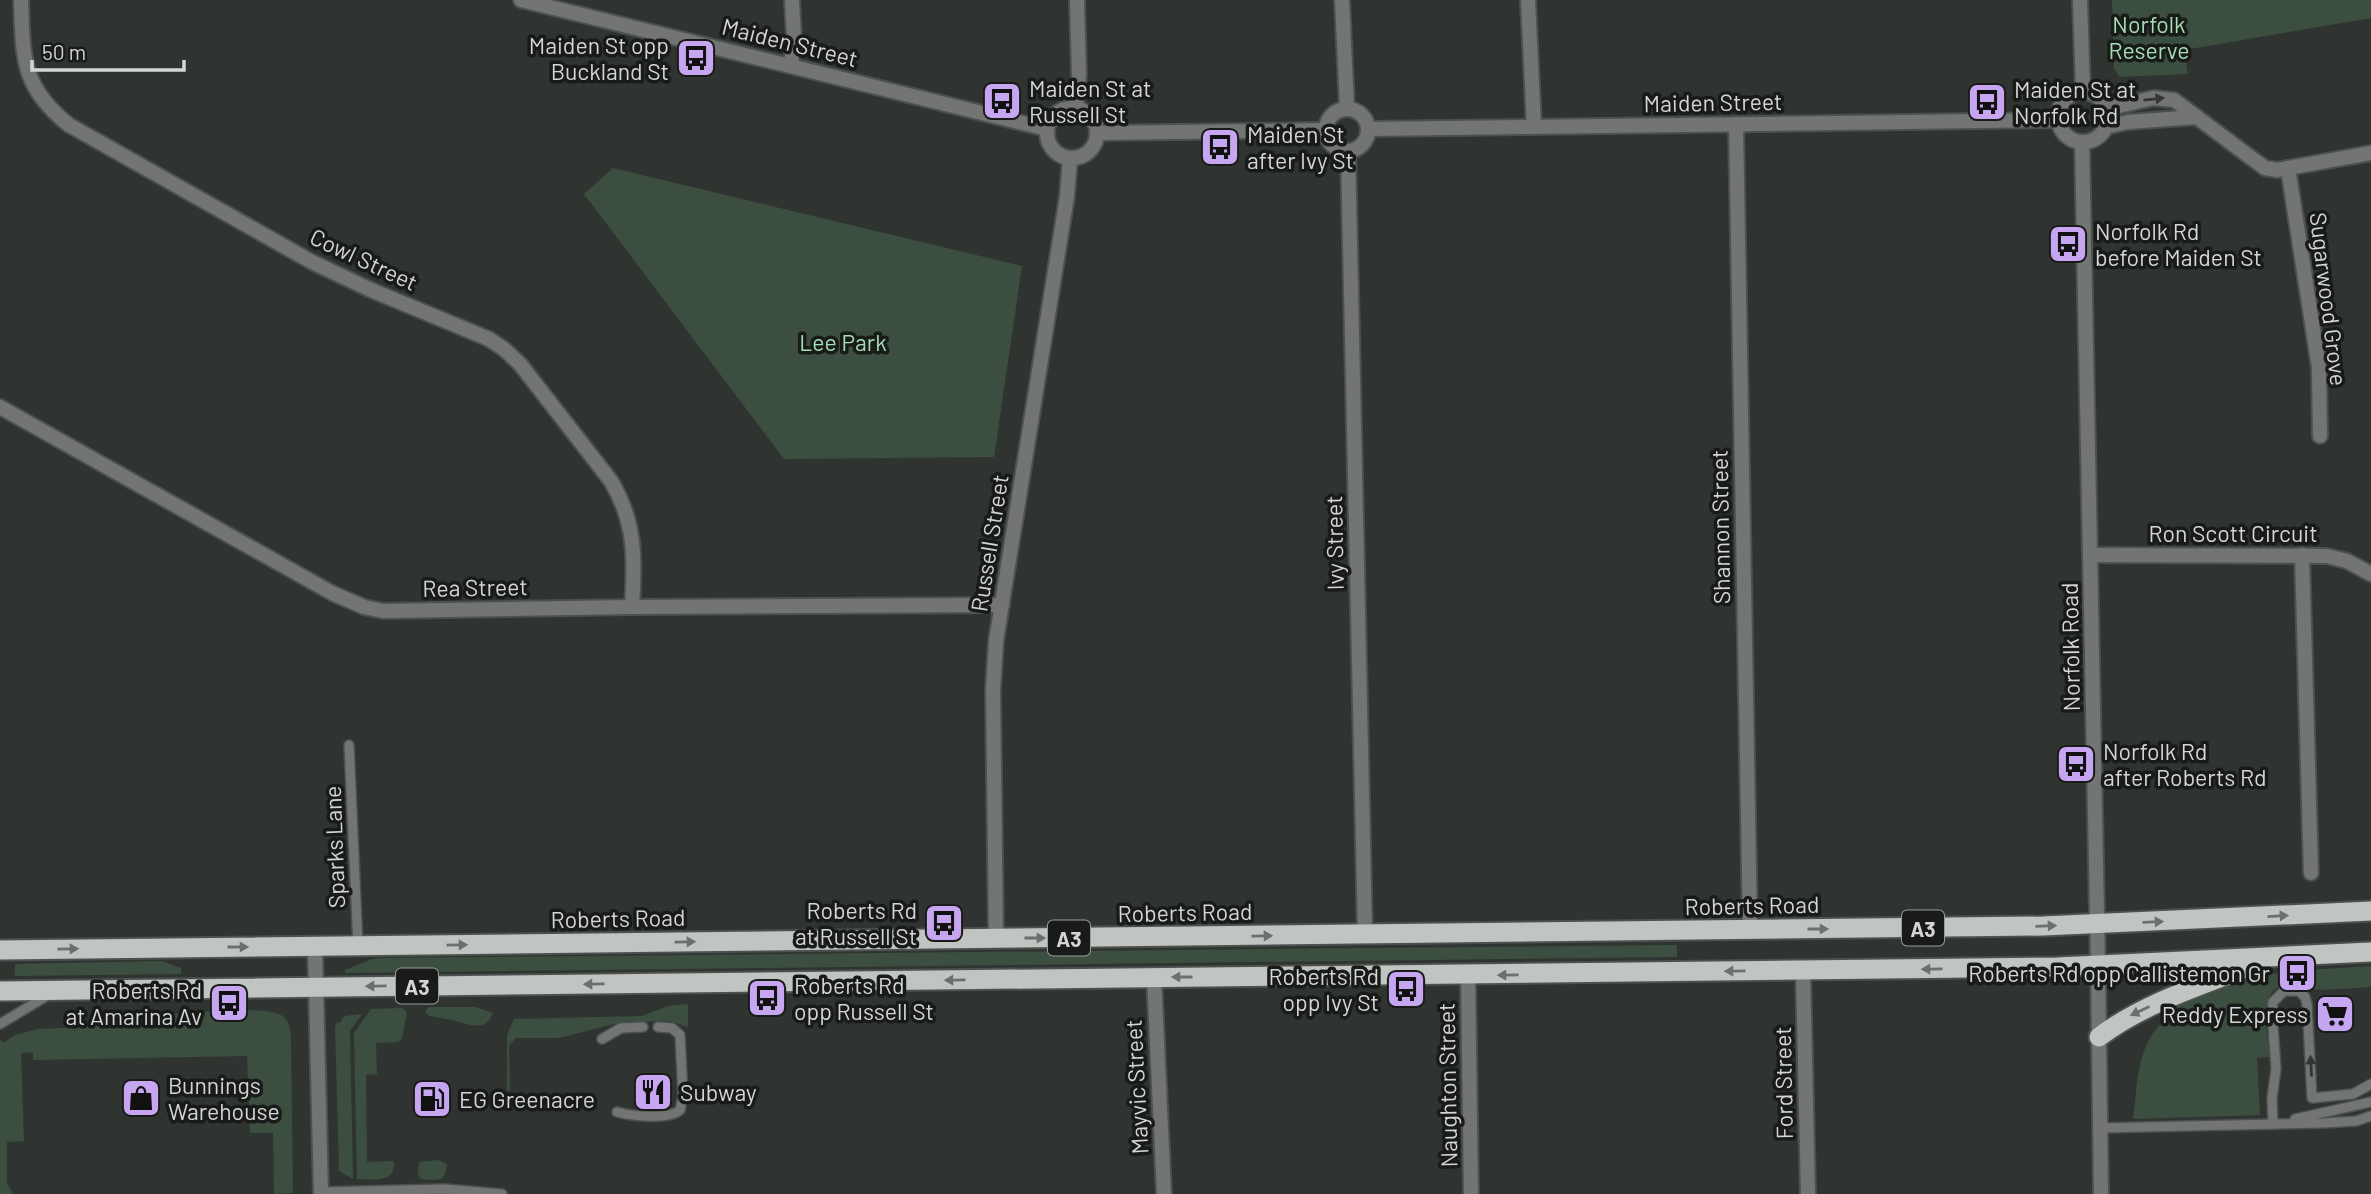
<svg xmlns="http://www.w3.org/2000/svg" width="2371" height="1194" font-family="Barlow,sans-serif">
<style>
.green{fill:#3b4e40}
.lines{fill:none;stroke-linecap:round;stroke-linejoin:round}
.service-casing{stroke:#4d514e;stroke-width:12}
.minor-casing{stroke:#4d514e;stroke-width:18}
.tertiary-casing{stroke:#4d514e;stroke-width:18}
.trunk-casing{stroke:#4d514e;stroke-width:23}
.service{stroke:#737574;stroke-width:9}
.minor{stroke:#737574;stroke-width:14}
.tertiary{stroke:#737574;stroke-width:14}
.trunk{stroke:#c0c5c1;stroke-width:19}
.oneway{fill:#343634}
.oneway2{fill:#6c706d}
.labels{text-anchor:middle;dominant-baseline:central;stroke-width:7;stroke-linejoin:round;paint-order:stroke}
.shield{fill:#191b19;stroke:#9b9e9c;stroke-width:2}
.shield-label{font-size:21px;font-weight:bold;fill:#d3d6d4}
.park-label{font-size:23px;fill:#a4deb5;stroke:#191b19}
.street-label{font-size:23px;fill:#d3d6d4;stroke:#191b19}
.poi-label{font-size:23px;fill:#d3d6d4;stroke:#191b19;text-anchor:start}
</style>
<rect width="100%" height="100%" fill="#303431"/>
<!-- green -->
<g class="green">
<polygon points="2112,0 2371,0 2371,18 2184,50 2188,74 2120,77 2114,69"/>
<polygon points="613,168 1022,266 994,457 784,459 584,194"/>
<polygon points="1677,945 1677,957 345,973 345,970 372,959 382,958"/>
<polygon points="162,961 181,968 181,974 15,976 15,964"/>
<path d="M2371,966V987C2351,988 2330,991 2310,989C2300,989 2292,984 2282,986C2257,992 2268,1038 2270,1057L2257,1058L2260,1115L2133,1119C2138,1083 2136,1045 2165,1020L2158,1009L2253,977L2292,971Z"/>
<polygon points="688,1004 688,1027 669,1021 622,1022 559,1038 516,1038 509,1045 510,1091 507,1091 507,1035 514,1019 642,1016 668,1006"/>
<path d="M429,1007H476L493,1013C487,1030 473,1026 459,1022C450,1019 440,1018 430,1016L426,1014V1010Z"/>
<path d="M402,1008L407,1012L402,1039L398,1042L376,1043L377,1074L366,1075L367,1162L394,1161C396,1184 373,1179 357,1179L354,1033L371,1009Z"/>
<path d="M224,1010C238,1011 277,1007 286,1019C290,1025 291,1034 291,1041L293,1193L274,1194L273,1133H250L247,1056L33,1060V1052L21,1053L24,1141L7,1142V1183L13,1194H0V1039L3,1043L15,1035L38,1029L63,1028L127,1017Z"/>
<polygon points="362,1014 350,1031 353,1179 339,1171 335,1027 337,1022 340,1023 344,1016"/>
<polygon points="439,1160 447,1164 446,1171 443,1178 435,1180 420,1179 418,1173 419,1162"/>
</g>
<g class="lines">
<!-- service casing -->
<g class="service-casing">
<g id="service">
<polyline points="349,745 358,946"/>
<polyline points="0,1024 50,994"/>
<polyline points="602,1039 621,1028 643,1027"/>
<path d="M617,1112C631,1116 669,1120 680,1110L683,1097L680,1035L672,1028L658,1027"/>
<polyline points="2295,1119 2371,1102"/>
<polyline points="2273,1124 2272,1098 2276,1069 2272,1012 2273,1002 2284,991 2299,991 2305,997 2307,1004 2312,1098 2353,1094 2371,1084"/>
<polyline points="2100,1128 2323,1123 2356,1121 2371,1116"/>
<polyline points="321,1192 445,1189 502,1194"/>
</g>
</g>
<!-- minor casing -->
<g class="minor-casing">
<g id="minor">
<path d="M21,0C23,57 21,87 69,125L312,262L371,290L489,339L504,349L520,364L611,481C636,523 635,559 632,607"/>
<polyline points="521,0 1047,129"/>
<polyline points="1342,0 1347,108"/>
<polyline points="1528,0 1534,127"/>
<polyline points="791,65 794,38 792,0"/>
<circle cx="1072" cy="133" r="25"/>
<polyline points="1076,108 1079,75 1077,0"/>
<circle cx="1347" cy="130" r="21"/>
<polyline points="2106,109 2153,98 2174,100 2254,160 2265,168 2277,170 2371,153"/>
<polyline points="1736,124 1750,929"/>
<polyline points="2105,127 2128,122 2196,117"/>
<polyline points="1368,129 2058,120"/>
<polyline points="1097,133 1326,130"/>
<polyline points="1348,151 1365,935"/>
<polyline points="2288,168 2319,368 2320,436"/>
<polyline points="0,407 332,593 364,607 383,611 632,607 1002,605"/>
<polyline points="2091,555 2327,556 2347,561 2371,574"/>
<polyline points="2302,555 2311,873"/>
<polyline points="996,938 993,690 996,641 1067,196 1070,158"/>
<polyline points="315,947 321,1194"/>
<polyline points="2098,966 2101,1194"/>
<polyline points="1803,970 1808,1194"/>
<polyline points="1468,975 1471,1194"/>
<polyline points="1154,977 1164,1194"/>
</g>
</g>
<!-- tertiary casing -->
<g class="tertiary-casing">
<g id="tertiary">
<polyline points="2080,0 2083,92"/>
<circle cx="2083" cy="117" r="25"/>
<polyline points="2082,142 2098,966"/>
</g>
</g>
<!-- trunk casing -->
<g class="trunk-casing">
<g id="trunk">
<polyline points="0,950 2043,926 2371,911"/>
<polyline points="0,991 2057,967 2371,952"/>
<path d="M2099,1037C2144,1003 2202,985 2254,965"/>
</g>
</g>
<!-- service -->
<use href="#service" class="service"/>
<!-- minor -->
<use href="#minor" class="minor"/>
<!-- tertiary -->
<use href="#tertiary" class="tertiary"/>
<!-- trunk -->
<use href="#trunk" class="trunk"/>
</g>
<!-- one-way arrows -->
<defs><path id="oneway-solid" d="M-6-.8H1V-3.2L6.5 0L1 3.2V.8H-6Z" transform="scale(1.75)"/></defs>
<g class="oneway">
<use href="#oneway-solid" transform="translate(2154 99) rotate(-6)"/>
<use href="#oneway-solid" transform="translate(2311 1066) rotate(-93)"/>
</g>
<g class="oneway2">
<use href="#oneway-solid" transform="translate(2278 916) rotate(-3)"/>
<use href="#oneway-solid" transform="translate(2153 922) rotate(-2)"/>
<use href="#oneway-solid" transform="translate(2046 926) rotate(-2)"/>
<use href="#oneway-solid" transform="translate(1818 929)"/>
<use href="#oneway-solid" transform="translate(1262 936) rotate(-1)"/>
<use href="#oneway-solid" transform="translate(1035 938)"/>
<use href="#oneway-solid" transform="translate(685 942) rotate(-1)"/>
<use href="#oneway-solid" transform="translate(457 945) rotate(-1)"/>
<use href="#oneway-solid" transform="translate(238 947)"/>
<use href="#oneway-solid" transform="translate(68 949) rotate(-1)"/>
<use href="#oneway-solid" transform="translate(1932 969) rotate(179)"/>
<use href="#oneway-solid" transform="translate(1735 971) rotate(179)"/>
<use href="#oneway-solid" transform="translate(1508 975) rotate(179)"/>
<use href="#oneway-solid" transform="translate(1182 977) rotate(180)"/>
<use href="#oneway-solid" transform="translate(955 980) rotate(179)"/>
<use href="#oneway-solid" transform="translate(594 984) rotate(179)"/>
<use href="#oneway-solid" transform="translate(376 986) rotate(179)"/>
<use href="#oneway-solid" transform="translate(2140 1011) rotate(155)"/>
</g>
<!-- icons -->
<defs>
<g id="bus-square" transform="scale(2.0125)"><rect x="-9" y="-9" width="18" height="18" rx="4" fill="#c6a6f0" stroke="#191b19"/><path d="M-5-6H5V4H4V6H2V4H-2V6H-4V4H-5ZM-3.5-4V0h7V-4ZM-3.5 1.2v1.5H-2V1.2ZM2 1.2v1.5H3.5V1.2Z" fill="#111"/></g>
<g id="supermarket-square" transform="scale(2.0125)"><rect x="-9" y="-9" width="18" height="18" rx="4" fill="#c6a6f0" stroke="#191b19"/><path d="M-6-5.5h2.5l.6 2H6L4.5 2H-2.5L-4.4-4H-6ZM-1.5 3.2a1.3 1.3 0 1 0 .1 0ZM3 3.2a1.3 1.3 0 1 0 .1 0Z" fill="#111"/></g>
<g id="restaurant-square" transform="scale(2.0125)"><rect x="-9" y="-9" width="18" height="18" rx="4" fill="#c6a6f0" stroke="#191b19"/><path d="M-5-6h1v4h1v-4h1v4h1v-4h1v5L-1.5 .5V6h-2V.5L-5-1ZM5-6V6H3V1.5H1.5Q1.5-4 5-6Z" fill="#111"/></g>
<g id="shop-square" transform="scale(2.0125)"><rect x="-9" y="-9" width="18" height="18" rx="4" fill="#c6a6f0" stroke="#191b19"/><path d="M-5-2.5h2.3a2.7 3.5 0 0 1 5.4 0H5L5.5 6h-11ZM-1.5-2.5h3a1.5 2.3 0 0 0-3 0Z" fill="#111"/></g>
<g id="fuel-square" transform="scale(2.0125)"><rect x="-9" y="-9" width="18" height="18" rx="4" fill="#c6a6f0" stroke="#191b19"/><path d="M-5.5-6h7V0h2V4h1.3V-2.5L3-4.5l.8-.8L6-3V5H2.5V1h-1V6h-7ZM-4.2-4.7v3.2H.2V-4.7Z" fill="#111"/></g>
</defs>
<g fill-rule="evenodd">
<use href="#bus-square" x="696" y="58"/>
<use href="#bus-square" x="1002" y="101"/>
<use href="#bus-square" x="1987" y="102"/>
<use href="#bus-square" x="1220" y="147"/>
<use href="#bus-square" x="2068" y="244"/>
<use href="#bus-square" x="2076" y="764"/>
<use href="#bus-square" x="944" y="923"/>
<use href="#bus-square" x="2297" y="973"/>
<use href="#bus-square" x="1406" y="989"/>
<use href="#bus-square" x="767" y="998"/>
<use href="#bus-square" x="229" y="1003"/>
<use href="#supermarket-square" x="2335" y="1014"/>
<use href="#restaurant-square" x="653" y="1092"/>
<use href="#shop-square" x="141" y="1098"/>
<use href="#fuel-square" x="432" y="1099"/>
</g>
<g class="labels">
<!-- shield labels -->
<g class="shield">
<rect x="1902" y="910.5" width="42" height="35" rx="5"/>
<rect x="1048" y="920.5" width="42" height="35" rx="5"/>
<rect x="396" y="968.5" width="42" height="35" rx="5"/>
</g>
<g class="shield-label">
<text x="1923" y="928">A3</text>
<text x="1069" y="938">A3</text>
<text x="417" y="986">A3</text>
</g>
<!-- park labels -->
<g class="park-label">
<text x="2149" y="24">Norfolk<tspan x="2149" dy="26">Reserve</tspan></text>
<text x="843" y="342">Lee Park</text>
</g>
<!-- street labels -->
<g class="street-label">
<text transform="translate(790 42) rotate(14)">Maiden Street</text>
<text transform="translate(1713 102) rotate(-1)">Maiden Street</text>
<text transform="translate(364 259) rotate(25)">Cowl Street</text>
<text transform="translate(2329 299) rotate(83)">Sugarwood Grove</text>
<text transform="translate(1720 527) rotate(-91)">Shannon Street</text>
<text x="2233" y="533">Ron Scott Circuit</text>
<text transform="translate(989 543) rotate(-81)">Russell Street</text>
<text transform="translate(1334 543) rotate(-91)">Ivy Street</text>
<text transform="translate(475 587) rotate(-1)">Rea Street</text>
<text transform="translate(2070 647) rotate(-91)">Norfolk Road</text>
<text transform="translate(334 847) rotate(-92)">Sparks Lane</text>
<text transform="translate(1752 905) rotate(-1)">Roberts Road</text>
<text transform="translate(1185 912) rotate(-1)">Roberts Road</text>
<text transform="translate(618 918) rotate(-1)">Roberts Road</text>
<text transform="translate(1783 1083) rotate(-91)">Ford Street</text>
<text transform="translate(1447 1085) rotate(-91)">Naughton Street</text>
<text transform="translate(1136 1087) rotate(-93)">Mayvic Street</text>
</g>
<!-- poi labels -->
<g class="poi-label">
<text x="669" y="45" text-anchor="end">Maiden St opp<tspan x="669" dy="26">Buckland St</tspan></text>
<text x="1029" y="88">Maiden St at<tspan x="1029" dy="26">Russell St</tspan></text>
<text x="2014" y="89">Maiden St at<tspan x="2014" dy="26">Norfolk Rd</tspan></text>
<text x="1247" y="134">Maiden St<tspan x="1247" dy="26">after Ivy St</tspan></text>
<text x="2095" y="231">Norfolk Rd<tspan x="2095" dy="26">before Maiden St</tspan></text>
<text x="2103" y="751">Norfolk Rd<tspan x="2103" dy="26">after Roberts Rd</tspan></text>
<text x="917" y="910" text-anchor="end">Roberts Rd<tspan x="917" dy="26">at Russell St</tspan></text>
<text x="2270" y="973" text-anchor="end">Roberts Rd opp Callistemon Gr</text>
<text x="1379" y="976" text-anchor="end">Roberts Rd<tspan x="1379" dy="26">opp Ivy St</tspan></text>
<text x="794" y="985">Roberts Rd<tspan x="794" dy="26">opp Russell St</tspan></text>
<text x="202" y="990" text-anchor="end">Roberts Rd<tspan x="202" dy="26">at Amarina Av</tspan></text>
<text x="2308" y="1014" text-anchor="end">Reddy Express</text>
<text x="168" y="1085">Bunnings<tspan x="168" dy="26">Warehouse</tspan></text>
<text x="680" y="1092">Subway</text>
<text x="459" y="1099">EG Greenacre</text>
</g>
</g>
<!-- scale -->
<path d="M32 60v10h152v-10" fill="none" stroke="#d3d6d4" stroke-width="3.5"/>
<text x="42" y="60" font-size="21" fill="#d3d6d4" stroke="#191b19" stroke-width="5" paint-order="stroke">50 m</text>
</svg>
